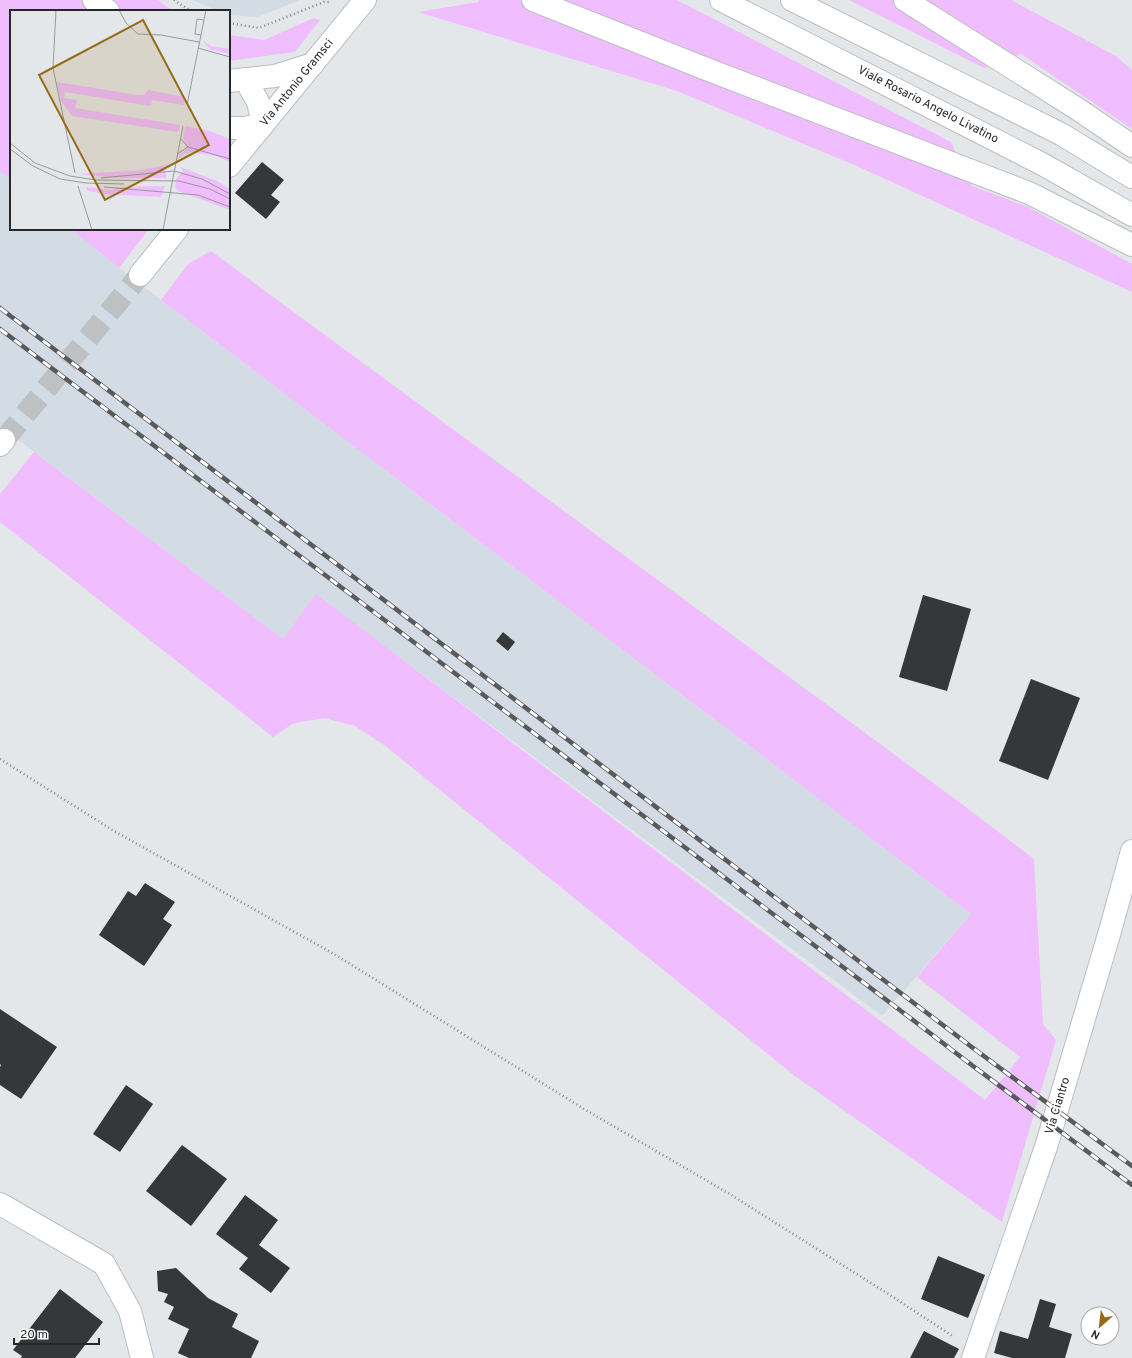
<svg xmlns="http://www.w3.org/2000/svg" width="1132" height="1358" font-family="Overpass,sans-serif">
<style>
.built{fill:#d3dce5}
.green{fill:#f0bdff}
.building{fill:#343839}
.lines{fill:none;stroke-linecap:round;stroke-linejoin:round}
.major-tunnel{stroke:#bec1c3;stroke-width:22;stroke-dasharray:22 11;stroke-linecap:butt}
.minor-casing{stroke:#bbbec1;stroke-width:24}
.major-casing{stroke:#bbbec1;stroke-width:24}
.path{stroke:#828486;stroke-width:2.5;stroke-dasharray:1 3;stroke-linecap:butt}
.minor{stroke:#fff;stroke-width:22}
.major{stroke:#fff;stroke-width:22}
.rail-casing{stroke:#585a5c;stroke-width:4.5}
.rail{stroke:#fff;stroke-width:3;stroke-dasharray:9;stroke-linecap:butt}
.labels{text-anchor:middle;dominant-baseline:central;stroke-width:4;stroke-linejoin:round;paint-order:stroke}
.street-label{font-size:12px;fill:#252728;stroke:#fff}
.inset-road{fill:none;stroke:#989a9c;stroke-width:1}
.view{fill:#966b17;fill-opacity:0.15;stroke:#966b17;stroke-width:2}
.inset-edge{fill:none;stroke:#252728;stroke-width:2}
</style>
<rect width="100%" height="100%" fill="#e4e7ea"/>
<!-- built -->
<g class="built">
<polygon points="192,0 301,0 257,17 229,15 229,11 218,11"/>
<polygon points="0,171 11,180 11,229 71,229 119,268 971,914 882,1016 316,595 283,640 0,426"/>
</g>
<!-- green -->
<g class="green">
<polygon points="0,0 158,0 173,11 11,11 11,180 0,171"/>
<polygon points="479,0 677,0 951,142 972,186 1028,207 1132,264 1132,292 859,167 677,91 418,12 478,2"/>
<polygon points="849,0 1011,0 1116,56 1132,70 1132,129 1021,54 984,68"/>
<polygon points="314,18 320,20 295,52 229,61 229,35 264,40"/>
<polygon points="71,229 149,229 119,268"/>
<polygon points="211,251 959,802 1034,859 1043,1024 1056,1040 1002,1222 795,1076 384,745 355,726 324,718 294,723 273,737 0,522 0,494 34,452 283,639 316,594 985,1100 1020,1057 917,977 971,914 161,300 188,264"/>
</g>
<!-- building -->
<g class="building">
<polygon points="262,162 284,180 271,195 280,202 266,219 235,193"/>
<polygon points="923,595 971,609 947,691 899,677"/>
<polygon points="503,632 515,642 508,651 496,641"/>
<polygon points="1031,679 1080,698 1048,780 999,761"/>
<polygon points="145,883 175,902 163,919 172,925 144,966 99,935 128,891 136,896"/>
<polygon points="0,1009 57,1047 21,1099 0,1085 0,1067 1,1065 0,1064"/>
<polygon points="126,1085 153,1104 120,1152 93,1134"/>
<polygon points="182,1145 227,1179 191,1226 146,1191"/>
<polygon points="245,1195 278,1220 259,1245 290,1268 271,1293 239,1269 248,1258 216,1234"/>
<polygon points="938,1256 985,1275 968,1318 921,1299"/>
<polygon points="176,1268 208,1298 238,1314 232,1327 259,1341 251,1358 189,1358 178,1353 189,1329 168,1319 174,1307 164,1302 168,1294 158,1291 157,1271"/>
<polygon points="60,1289 103,1322 75,1358 21,1358 22,1356 13,1350"/>
<polygon points="1040,1299 1056,1304 1049,1327 1072,1334 1065,1358 1012,1358 994,1353 1000,1331 1028,1339"/>
<polygon points="924,1331 959,1349 954,1358 910,1358"/>
</g>
<g class="lines">
<!-- major-tunnel -->
<polyline class="major-tunnel" points="4,440 140,275"/>
<!-- minor casing -->
<g class="minor-casing">
<g id="minor">
<polyline points="94,0 108,11"/>
<polyline points="229,81 275,76 313,64"/>
<polyline points="229,128 245,128 263,124 258,102 245,79"/>
<polyline points="0,1204 104,1264 130,1311 142,1358"/>
<polyline points="973,1358 1046,1147 1110,931 1132,851"/>
</g>
</g>
<!-- major casing -->
<g class="major-casing">
<g id="major">
<polyline points="533,0 709,70 1029,193 1132,245"/>
<polyline points="721,0 1044,165 1132,215"/>
<polyline points="792,0 1061,134 1132,177"/>
<polyline points="905,0 1076,108 1132,146"/>
<polyline points="229,166 365,0"/>
<polyline points="140,275 177,229"/>
<polyline points="0,445 4,440"/>
</g>
</g>
<!-- path -->
<g class="path">
<polyline points="174,0 186,8 193,11"/>
<polyline points="229,23 259,28 324,2 329,2"/>
<polyline points="0,759 114,831 334,954 584,1109 728,1193 890,1295 954,1337"/>
</g>
<!-- minor -->
<use href="#minor" class="minor"/>
<!-- major -->
<use href="#major" class="major"/>
<!-- rail casing -->
<g class="rail-casing">
<g id="rail">
<polyline points="0,308 973,1048 1132,1166"/>
<polyline points="0,329 909,1017 965,1060 1132,1185"/>
</g>
</g>
<!-- rail -->
<use href="#rail" class="rail"/>
</g>
<g class="labels">
<!-- street labels -->
<g class="street-label">
<text transform="translate(297 83) rotate(-51)">Via Antonio Gramsci</text>
<text transform="translate(928 105) rotate(27)">Viale Rosario Angelo Livatino</text>
<text transform="translate(1058 1106) rotate(-73)">Via Ciantro</text>
</g>
</g>
<!-- overview -->
<g transform="translate(10 10)">
<rect width="220" height="220" fill="#e4e7ea"/>
<path d="M192,30L201,36L220,39V44L200,39ZM47,72L127,85H134L138,80L175,87L174,95L142,90L141,96L55,82L54,88L67,90L65,98L170,115L169,120L167,122L62,106L51,91ZM175,116L200,121L220,129V152L206,146L182,142L173,144L169,149V144L177,139L173,129ZM160,154L155,158L156,168H105L68,164L133,160ZM170,157L207,171L220,179V200L168,181L165,177L166,169L173,161ZM155,176L151,187L94,184L78,181L76,177L103,180L105,177Z" fill="#f0bdff"/>
<path class="inset-road" d="M46,0L43,58L65,163M109,0L116,13L128,24L151,25L189,32M191,25L185,24L187,9L194,10M188,38L220,47M177,95L196,0M170,128L178,137L220,149M0,133L25,153L60,166L86,170L169,171L200,179L220,189M0,139L23,156L50,169L76,173L114,174M167,144L178,137M91,168L164,161L192,169L220,184M68,176L82,220M94,177L188,185L220,197M153,220L173,116"/>
<path class="view" d="M133,10L199,135L95,190L29,65Z"/>
<rect width="220" height="220" class="inset-edge"/>
</g>
<!-- north arrow -->
<g transform="translate(1100 1326) rotate(208)"><circle r="19" fill="#ffffff" stroke="#a8a9a9"/>
<path d="M0-3L7 15L0 10L-7 15Z" fill="#966b17"/>
<text y="-6" font-size="11" font-weight="bold" text-anchor="middle" fill="#252728">N</text>
</g>
<!-- scale -->
<path d="M14 1338v6h85v-6" fill="none" stroke="#252728" stroke-width="2"/>
<text x="20" y="1338" font-size="12" fill="#252728" stroke="#ffffff" stroke-width="3" paint-order="stroke">20 m</text>
</svg>
